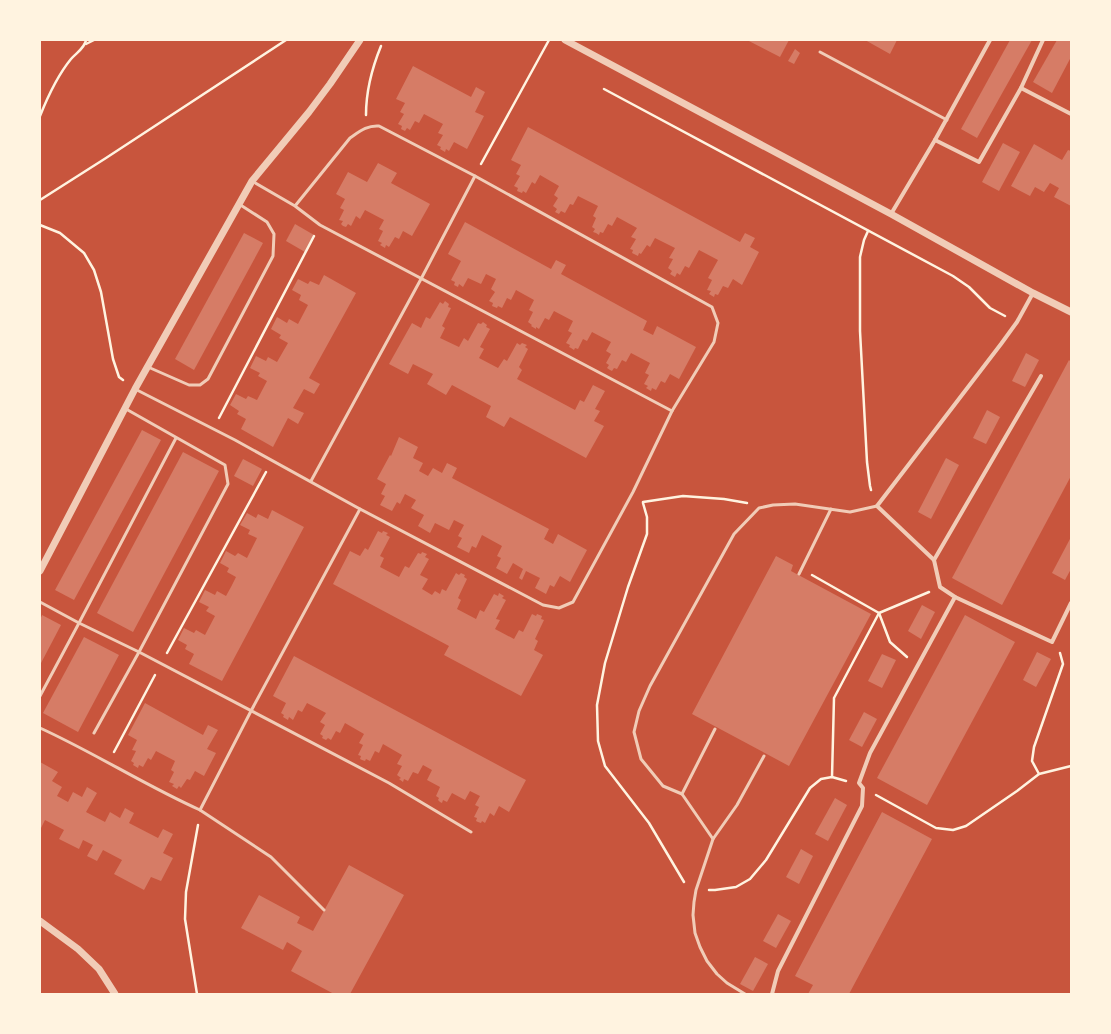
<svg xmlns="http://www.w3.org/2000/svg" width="1111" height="1034" font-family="'Roboto Condensed',sans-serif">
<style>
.building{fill:#d67c66}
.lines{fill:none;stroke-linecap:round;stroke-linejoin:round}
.path{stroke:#fff3e0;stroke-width:2.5}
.service{stroke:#f1ccb7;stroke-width:3}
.minor{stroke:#f1ccb7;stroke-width:4}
.tertiary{stroke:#f1ccb7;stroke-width:7}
</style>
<rect width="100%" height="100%" fill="#c8553d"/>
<!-- building -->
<g class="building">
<polygon points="747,40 789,40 780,57"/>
<polygon points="865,40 897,40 890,54"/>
<polygon points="1010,40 1032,40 977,138 961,129"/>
<polygon points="1057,40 1071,40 1071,57 1052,93 1033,82"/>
<polygon points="795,49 800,53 794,64 788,61"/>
<polygon points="413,66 471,97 476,87 485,92 475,112 484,116 467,149 454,142 449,151 446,149 445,152 440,149 441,147 437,145 443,135 438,133 443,124 424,114 419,123 415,121 410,130 407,128 405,131 401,129 402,126 398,124 404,114 400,112 405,103 396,99"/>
<polygon points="528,127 740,242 745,233 755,238 750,247 759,252 742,285 733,279 728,288 723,286 718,295 715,294 714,297 709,294 711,291 707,290 712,280 708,278 718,260 699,250 689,268 685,266 680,275 677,273 675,277 670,274 672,271 668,268 673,259 669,258 675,248 655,238 650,247 647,245 641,254 639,253 638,256 632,253 633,250 630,249 636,239 631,237 637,228 617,217 612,226 608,224 603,233 600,232 599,235 596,233 593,232 595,229 592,227 596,218 593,216 598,206 578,196 573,205 570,204 565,213 561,211 559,214 555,212 557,209 553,206 558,198 554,195 559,186 540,175 535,184 532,182 526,193 523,191 522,193 517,191 518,188 514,186 520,176 516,174 521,165 511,160"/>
<polygon points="1003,143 1020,152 999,191 982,182"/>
<polygon points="1034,144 1062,160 1068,150 1071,151 1071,206 1054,197 1059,188 1050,183 1044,192 1035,187 1030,196 1011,186"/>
<polygon points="378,163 397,173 391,183 430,204 412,236 403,231 399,239 395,237 389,247 386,245 385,248 380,245 382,243 378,241 383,231 379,229 384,220 365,210 360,219 356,216 351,226 348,224 346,227 343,226 341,224 343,221 339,220 344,210 340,208 345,199 336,194 348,172 367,182"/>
<polygon points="465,222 551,269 556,260 566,265 561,274 647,321 643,330 653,335 657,326 696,347 679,379 670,374 665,383 661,381 656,390 652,388 651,391 646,388 648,386 644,384 649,375 645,373 650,363 631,353 626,362 622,360 617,369 614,368 612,371 610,370 607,368 609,365 606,363 611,354 606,351 611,342 592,332 587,341 583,339 578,349 575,348 574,350 571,348 569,347 570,345 566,343 572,333 568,331 573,321 554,311 549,320 545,318 539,329 536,327 536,329 531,326 532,325 528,322 533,312 529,310 534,300 516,290 511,300 507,298 502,308 498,306 497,308 492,306 493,303 489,301 495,292 491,289 496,279 486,274 481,284 468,278 463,287 459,284 458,287 454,285 455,282 451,280 461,261 448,254"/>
<polygon points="295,224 314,235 305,252 286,241"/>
<polygon points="244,233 263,243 194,370 175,359"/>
<polygon points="324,275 356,293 309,378 320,384 314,394 304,389 293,408 304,413 298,424 288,418 273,447 241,429 246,419 237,414 239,411 230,405 236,394 246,399 248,396 257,400 267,381 258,376 260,373 250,368 256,356 266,361 268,357 277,362 288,343 279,338 281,335 271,329 277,317 287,323 289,319 298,324 308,305 299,300 301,295 292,290 298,279 308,284 310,281 319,285"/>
<polygon points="445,301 449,304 448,307 451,308 442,326 445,328 440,338 459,347 464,338 468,341 478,323 481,324 483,322 487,325 486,327 490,329 480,347 484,349 479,358 498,368 504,359 507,361 517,343 520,345 522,343 527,345 525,347 528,349 519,367 522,370 517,379 575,410 580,400 584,402 593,385 605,391 595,409 600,411 594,421 604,426 586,458 510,417 504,427 486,417 491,406 452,385 446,395 427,384 433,374 413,364 408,374 389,364 412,323 421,328 426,317 430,319 440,302 443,304"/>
<polygon points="1026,353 1039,360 1025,387 1012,381"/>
<polygon points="1069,360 1071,362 1071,476 1002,605 952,578"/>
<polygon points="987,410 1000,417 986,444 973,438"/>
<polygon points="142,430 161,440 74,600 55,590"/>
<polygon points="399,437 418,447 413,458 423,463 419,471 428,476 433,468 442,473 447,463 457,468 452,478 549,529 544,539 553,544 558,534 587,550 570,582 560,576 554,587 550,585 546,594 535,588 540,578 526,571 522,580 519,578 523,569 513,563 507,574 496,568 501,558 497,556 502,546 482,535 476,548 472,546 469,553 457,547 462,538 458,536 464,525 454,520 449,530 435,523 430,533 418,526 424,515 411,508 416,500 405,494 400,504 397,502 392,511 380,505 385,496 381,494 386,484 377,479 390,455 391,456"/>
<polygon points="183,452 219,471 133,632 97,613"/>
<polygon points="946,458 959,465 931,519 918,512"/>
<polygon points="243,459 262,469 253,486 234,476"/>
<polygon points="272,510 304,527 222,681 189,664 194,654 185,649 187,645 178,640 184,628 194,633 196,630 205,635 215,616 206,611 209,607 199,602 205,590 215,595 217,591 226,596 231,587 236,577 227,572 229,568 220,563 226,551 235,556 238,553 247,558 257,538 248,534 250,530 240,525 247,513 256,518 258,514 268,519"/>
<polygon points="378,531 382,533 383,531 388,533 386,535 390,537 380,556 384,558 380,567 399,577 405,566 409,568 418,553 421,554 422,552 427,554 425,557 429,559 420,575 428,579 422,589 432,595 435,591 440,594 442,589 446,591 456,573 459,575 461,573 465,575 464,577 467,579 458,598 461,600 457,609 476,619 480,610 484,612 494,594 498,596 499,593 504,596 502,598 506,600 496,619 500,620 495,629 514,639 519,630 523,632 532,614 536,616 537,614 542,616 541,619 544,620 535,639 538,641 534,650 543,655 521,696 444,655 449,646 333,584 350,551 360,556 365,548 368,550"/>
<polygon points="1071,537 1071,569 1065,580 1052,573"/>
<polygon points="776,556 793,565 791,571 871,614 789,766 692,714"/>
<polygon points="922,605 935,612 921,639 908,631"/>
<polygon points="42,615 61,625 40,665 40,620"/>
<polygon points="965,615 1015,642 927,805 877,778"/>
<polygon points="84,637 119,655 78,732 43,713"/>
<polygon points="1037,652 1051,659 1036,687 1023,680"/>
<polygon points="882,654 896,660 882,688 868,681"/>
<polygon points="294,656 526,780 509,812 499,806 494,816 490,813 485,823 482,821 481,823 478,822 476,821 477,818 474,817 479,807 475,805 480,796 470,791 465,800 452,793 447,802 443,800 442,803 440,802 438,800 439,798 436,796 440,787 427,780 432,770 423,765 418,774 413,772 408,781 404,779 403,782 399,779 401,778 397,775 402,766 397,764 402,755 383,744 379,753 375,751 370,761 366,759 365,761 362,760 360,759 361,756 358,755 363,745 359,743 364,734 345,723 340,733 336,731 331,740 328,738 326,740 322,738 323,736 320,734 325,725 320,722 326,713 307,703 302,712 298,710 293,720 289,717 288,720 283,717 284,715 281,713 286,703 273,696"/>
<polygon points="145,703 203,735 208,725 218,730 207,749 216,753 204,776 195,771 190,780 187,779 181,788 179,786 177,789 172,786 174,784 169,782 174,772 171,770 175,761 156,751 151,760 148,758 143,767 139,765 138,768 133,765 134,763 131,761 136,751 132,750 137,740 128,735"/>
<polygon points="864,712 877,719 862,747 849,740"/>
<polygon points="40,762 58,772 52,781 62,787 57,796 59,797 68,802 73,792 82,797 87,787 97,793 86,812 105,822 110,812 120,818 125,808 134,813 129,823 158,838 163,829 173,834 163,853 173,858 161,881 151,877 144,890 114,874 122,860 103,850 97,861 87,856 93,845 83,840 79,849 59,839 64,830 45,820 40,830"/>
<polygon points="835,798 847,805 828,841 815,834"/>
<polygon points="882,812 932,839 849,994 808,994 813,985 795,976"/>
<polygon points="801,849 813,856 799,884 786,877"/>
<polygon points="349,865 404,895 350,994 334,994 291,971 302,951 287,942 283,950 241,928 259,895 300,917 297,923 313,931"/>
<polygon points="778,914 791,921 776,948 763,941"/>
<polygon points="755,957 768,964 753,991 740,984"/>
</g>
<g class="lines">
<!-- path -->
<g class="path">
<polyline points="86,44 94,40"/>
<polyline points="604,89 953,276 969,287 990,308 1005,316"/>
<path d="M366,115C366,91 372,68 381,46"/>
<path d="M40,116C48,96 57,76 71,59C76,53 85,48 86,40"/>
<polyline points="481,164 549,40"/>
<polyline points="40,200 106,158 286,40"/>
<polyline points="40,225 60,233 84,253 94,270 101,292 113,359 119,377 123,380"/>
<polyline points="868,231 864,240 860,257 860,331 867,462 870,486 871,490"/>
<polyline points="219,418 314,236"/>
<polyline points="643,502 683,496 724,499 747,503"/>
<polyline points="643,503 647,517 647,534 628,587 605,663 597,705 598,741 605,766 649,823 684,882"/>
<polyline points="812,575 879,613 890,642 907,657"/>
<polyline points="167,653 266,472"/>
<polyline points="114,752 155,675"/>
<polyline points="1039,774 1032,761 1034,747 1063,664 1060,653"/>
<polyline points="832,777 834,698 879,613 929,592"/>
<polyline points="876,795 936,828 953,830 966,826 1017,791 1039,774 1071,766"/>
<polyline points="709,890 715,890 736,887 750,879 766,860 810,788 821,779 832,777 846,781"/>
<polyline points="197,994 185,919 186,892 198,825"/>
</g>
<!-- service -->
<g class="service">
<polyline points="820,52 947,120"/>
<path d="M252,181L295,206L320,225L672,411L714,342L718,323L712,307L475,176L379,126C367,125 359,132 350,138L295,206"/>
<polyline points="148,367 189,385 200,385 208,379 273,256 274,234 267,222 239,204"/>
<polyline points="135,389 235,440 360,509 543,605 559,608 573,602 633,492 672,411"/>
<polyline points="311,481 421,279 475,176"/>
<polyline points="799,574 831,509"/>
<polyline points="40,602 79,623 139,652 389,783 471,832"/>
<polyline points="40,696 79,623 176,438"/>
<path d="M40,728C95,753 146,786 200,810"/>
<polyline points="94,733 139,652 228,484 225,465 126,409"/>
<polyline points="682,794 715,729"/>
<polyline points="713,839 682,794 663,786 641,759 634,732 639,711 650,686 734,534 759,508 773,505 795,504 850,512 877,506"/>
<polyline points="324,910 271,857 200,810 251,711 360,509"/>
<polyline points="745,994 727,983 717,974 707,961 700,947 695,933 693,915 694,902 696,890 713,839 737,805 764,756"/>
</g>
<!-- minor -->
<g class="minor">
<polyline points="1021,88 1043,40"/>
<polyline points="935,140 979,162 1021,88 1071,114"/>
<polyline points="891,214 935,140 990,40"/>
<polyline points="934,560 877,506 1001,344 1017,322 1033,293"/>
<polyline points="955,597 1052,642 1071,603"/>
<polyline points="772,994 778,971 862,806 863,788 859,783 870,753 955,597 940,587 934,560 1041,376"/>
</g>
<!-- tertiary -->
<g class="tertiary">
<polyline points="565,40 891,214 1033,293 1071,312"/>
<polyline points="40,571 135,389 252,181 309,112 330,84 360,40"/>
<polyline points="40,921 78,949 99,969 115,994"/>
</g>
</g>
<!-- border -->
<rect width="1111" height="1034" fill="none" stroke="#fff3e0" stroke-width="82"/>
</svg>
